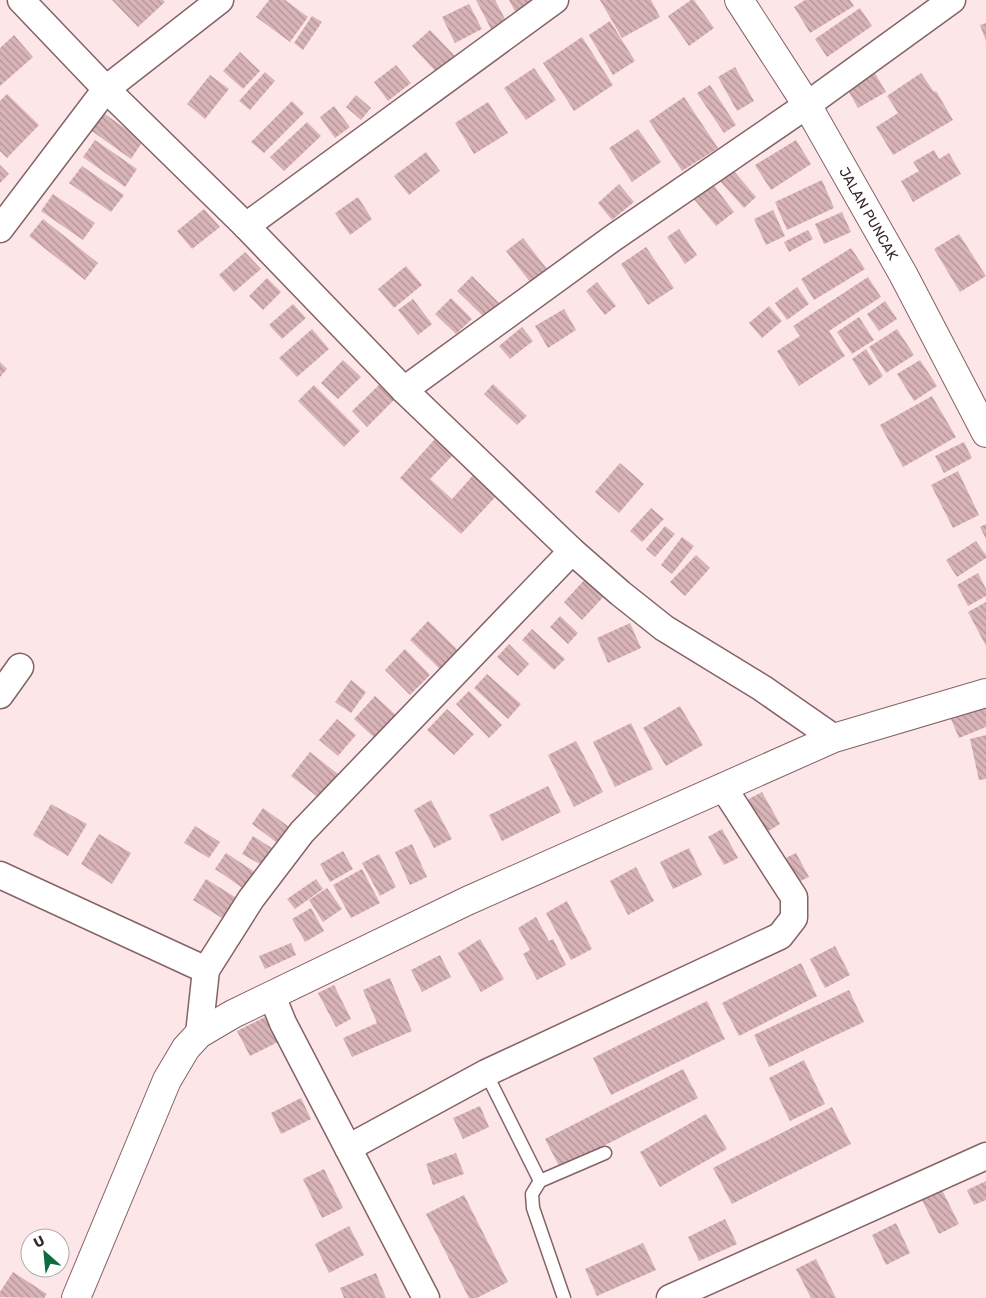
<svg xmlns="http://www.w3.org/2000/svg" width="986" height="1298" font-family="Rubik,sans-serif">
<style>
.building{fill:url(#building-back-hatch)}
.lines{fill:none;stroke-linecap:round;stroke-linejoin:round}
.service-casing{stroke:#846367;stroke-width:15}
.minor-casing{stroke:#846367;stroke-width:29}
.tertiary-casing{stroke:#846367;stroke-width:30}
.service{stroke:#fff;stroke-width:12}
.minor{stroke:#fff;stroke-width:26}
.tertiary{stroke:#fff;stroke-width:28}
.labels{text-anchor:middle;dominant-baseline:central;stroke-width:4.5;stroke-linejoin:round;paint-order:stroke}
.street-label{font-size:14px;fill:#362829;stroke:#fff}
</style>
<defs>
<pattern id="building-back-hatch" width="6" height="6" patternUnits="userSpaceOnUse" patternTransform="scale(1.25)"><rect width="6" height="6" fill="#d8b4b7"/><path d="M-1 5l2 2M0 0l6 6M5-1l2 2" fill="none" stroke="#b09295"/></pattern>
</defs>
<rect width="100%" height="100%" fill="#fde6e8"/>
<!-- building -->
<g class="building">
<polygon points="112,0 163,0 165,2 138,27"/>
<polygon points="269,0 285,0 308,17 290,42 256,17"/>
<polygon points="476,0 495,0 507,23 492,31"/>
<polygon points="509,0 537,0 517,15"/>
<polygon points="600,0 651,0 660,17 622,38"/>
<polygon points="691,0 694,0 714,28 689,46 668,16"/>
<polygon points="805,0 850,0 854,6 810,33 794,7"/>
<polygon points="469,4 482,29 455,43 442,17"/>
<polygon points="860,8 872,26 827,57 815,39"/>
<polygon points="312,16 322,22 303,50 294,43"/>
<polygon points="610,21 635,61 613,75 589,35"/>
<polygon points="986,23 986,41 980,25"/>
<polygon points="430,30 458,59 440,76 412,46"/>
<polygon points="14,35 33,57 0,86 0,48"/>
<polygon points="582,37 613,85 574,111 543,63"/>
<polygon points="240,52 260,71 243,89 223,71"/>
<polygon points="396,65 411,83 388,101 374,82"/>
<polygon points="735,67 754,101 737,111 718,77"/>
<polygon points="534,68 556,100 526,120 504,88"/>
<polygon points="873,70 886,92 858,108 845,85"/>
<polygon points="265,72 275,81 250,110 239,101"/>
<polygon points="921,73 934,92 936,91 953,120 893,155 876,127 898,113 887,96"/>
<polygon points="210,75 229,89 205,119 187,104"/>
<polygon points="710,85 736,125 724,133 697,93"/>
<polygon points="7,94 39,125 7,158 0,151 0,101"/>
<polygon points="356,95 371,108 361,120 346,107"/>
<polygon points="684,97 718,148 682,171 649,121"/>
<polygon points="292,101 304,113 264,153 251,142"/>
<polygon points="488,102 508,133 474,154 455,123"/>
<polygon points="334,106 350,127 335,138 320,117"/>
<polygon points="102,112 143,141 131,159 89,129"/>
<polygon points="307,122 321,136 284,171 270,157"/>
<polygon points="638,129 661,162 632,182 609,148"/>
<polygon points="95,140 137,169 125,187 83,157"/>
<polygon points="796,140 811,164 771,190 755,165"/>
<polygon points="934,150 939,159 949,153 961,174 913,202 901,181 919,171 913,162"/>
<polygon points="426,152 440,171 409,195 394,176"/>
<polygon points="0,165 9,174 0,183"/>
<polygon points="82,166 124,195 111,212 69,183"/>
<polygon points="733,170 756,197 744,208 720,181"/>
<polygon points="822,180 834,208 787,230 775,202"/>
<polygon points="712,183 734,212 716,226 693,198"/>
<polygon points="619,184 634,202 612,220 598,203"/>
<polygon points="53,194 95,223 83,240 41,211"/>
<polygon points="358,197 372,219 350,235 335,213"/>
<polygon points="204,209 220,227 192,249 177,231"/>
<polygon points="773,210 785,236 766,245 754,219"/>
<polygon points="842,212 851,232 824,244 815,224"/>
<polygon points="43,219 98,263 85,280 29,236"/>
<polygon points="679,229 697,255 685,264 667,237"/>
<polygon points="808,230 813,239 789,252 784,242"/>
<polygon points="959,234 986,276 960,292 934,249"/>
<polygon points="523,238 547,269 530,282 506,251"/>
<polygon points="646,247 674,288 648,305 621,264"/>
<polygon points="851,248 865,269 814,300 801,279"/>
<polygon points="245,252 261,269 234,292 219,275"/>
<polygon points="406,266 422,285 394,308 378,289"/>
<polygon points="472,276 501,305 487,320 457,291"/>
<polygon points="868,277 881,297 829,331 845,356 799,386 777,351 800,336 793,326"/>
<polygon points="267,278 281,292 263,310 249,296"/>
<polygon points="597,282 616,306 605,315 586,291"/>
<polygon points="797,287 809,304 787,320 775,303"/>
<polygon points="451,298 472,319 456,334 435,314"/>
<polygon points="413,299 432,324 418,335 398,310"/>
<polygon points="885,301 897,319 879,331 867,314"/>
<polygon points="293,304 306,318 282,339 269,325"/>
<polygon points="769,306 782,321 762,338 749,323"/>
<polygon points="564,309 576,330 548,348 535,326"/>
<polygon points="859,317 874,340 852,354 837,332"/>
<polygon points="522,327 533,341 510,359 499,346"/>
<polygon points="312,329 329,349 297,377 279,358"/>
<polygon points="897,329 914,355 886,373 869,347"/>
<polygon points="866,349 883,376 869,386 852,359"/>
<polygon points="343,360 361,377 338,399 321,383"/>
<polygon points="920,360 937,386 914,401 897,374"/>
<polygon points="0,362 7,369 0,377"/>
<polygon points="493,384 527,416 517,425 484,394"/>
<polygon points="314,385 360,431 344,447 298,401"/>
<polygon points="379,385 394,400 367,427 352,411"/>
<polygon points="932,396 956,437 903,467 880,425"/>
<polygon points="435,439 453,455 430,479 452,499 476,472 499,493 461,534 400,478"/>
<polygon points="964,442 972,458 944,473 935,456"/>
<polygon points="620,463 644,484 619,513 595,492"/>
<polygon points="958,471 979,515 953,528 931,485"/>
<polygon points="651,508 664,519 642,542 630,531"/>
<polygon points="986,524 986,539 980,527"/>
<polygon points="665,526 675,534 655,557 646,549"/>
<polygon points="682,537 694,546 672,574 661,565"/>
<polygon points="976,541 986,555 986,558 957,577 946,560"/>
<polygon points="696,555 710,568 685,596 670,582"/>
<polygon points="978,573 986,589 986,596 968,606 957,585"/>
<polygon points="587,577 606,594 582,620 564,602"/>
<polygon points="986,602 986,646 968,612"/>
<polygon points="560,616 578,633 568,644 550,627"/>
<polygon points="428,621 466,658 448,677 410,640"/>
<polygon points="630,623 641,648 608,663 597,638"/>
<polygon points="532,629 565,659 554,670 522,640"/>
<polygon points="509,644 529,664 518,676 497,657"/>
<polygon points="405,649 430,675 410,695 385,670"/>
<polygon points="487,674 521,704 508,719 474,688"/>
<polygon points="351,680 366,692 351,713 335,702"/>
<polygon points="469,691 502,725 489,738 456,704"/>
<polygon points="375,696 398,717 377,740 354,719"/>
<polygon points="986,703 986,727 959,738 950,717"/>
<polygon points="680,706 703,745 666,766 643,728"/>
<polygon points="447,709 474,734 454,755 427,730"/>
<polygon points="337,719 356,735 338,756 319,740"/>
<polygon points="631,723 653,769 615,787 593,742"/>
<polygon points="986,735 986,779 979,780 970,739"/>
<polygon points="576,741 603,792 574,807 548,755"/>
<polygon points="310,752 343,778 324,802 291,776"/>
<polygon points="548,786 561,812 502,841 489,815"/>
<polygon points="762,792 780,824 762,835 743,802"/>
<polygon points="431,800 452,839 434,848 414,810"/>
<polygon points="51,804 87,824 68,856 33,835"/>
<polygon points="263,808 292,829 280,845 252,824"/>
<polygon points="195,826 220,842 209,858 184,843"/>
<polygon points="722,829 738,858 724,865 708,837"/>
<polygon points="99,834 131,853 112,884 81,864"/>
<polygon points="253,836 275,850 265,867 242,854"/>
<polygon points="412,844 427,877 410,885 395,852"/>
<polygon points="689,848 702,875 673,889 660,862"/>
<polygon points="343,851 353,869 330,882 320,864"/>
<polygon points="226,853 258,874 247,891 215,869"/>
<polygon points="796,853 809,877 796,883 784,859"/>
<polygon points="379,854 396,887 380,896 362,863"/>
<polygon points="636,867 654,901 628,915 610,881"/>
<polygon points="362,869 380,903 351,918 333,885"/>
<polygon points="206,879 238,899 225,920 193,900"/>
<polygon points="316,879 323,889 295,909 287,899"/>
<polygon points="327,888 342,909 323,922 309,900"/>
<polygon points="567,901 592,949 571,960 546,913"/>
<polygon points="311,908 324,931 305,942 292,919"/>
<polygon points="536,917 549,941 553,939 566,965 537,980 523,954 530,950 518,928"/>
<polygon points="480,939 504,979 481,992 458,953"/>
<polygon points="291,943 296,955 265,969 259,956"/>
<polygon points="835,946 850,975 825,988 810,959"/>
<polygon points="440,955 451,977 422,992 411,970"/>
<polygon points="801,963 817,996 739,1036 722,1003"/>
<polygon points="390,978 412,1031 352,1057 343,1038 377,1023 363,990"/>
<polygon points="334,985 351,1019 336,1027 318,993"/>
<polygon points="849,990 864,1022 769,1067 754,1035"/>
<polygon points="707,1001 725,1039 611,1095 593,1058"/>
<polygon points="265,1017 278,1042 250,1056 237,1031"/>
<polygon points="804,1060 825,1104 790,1121 769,1078"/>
<polygon points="683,1069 698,1098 560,1168 545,1139"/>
<polygon points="301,1098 311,1119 281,1134 271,1113"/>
<polygon points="480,1106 489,1127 463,1139 453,1118"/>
<polygon points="832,1107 851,1144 732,1204 713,1168"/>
<polygon points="706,1114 727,1149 660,1187 640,1152"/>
<polygon points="456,1153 464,1174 433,1185 426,1164"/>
<polygon points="324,1169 343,1208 322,1218 303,1179"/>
<polygon points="986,1181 986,1200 974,1205 967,1190"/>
<polygon points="941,1188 959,1224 939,1234 921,1198"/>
<polygon points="464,1195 508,1282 477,1298 469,1298 426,1214"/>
<polygon points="725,1219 737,1244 699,1261 688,1237"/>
<polygon points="896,1223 910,1253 886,1265 872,1235"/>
<polygon points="349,1226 364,1255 329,1273 315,1244"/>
<polygon points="643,1243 656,1270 597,1296 585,1269"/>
<polygon points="816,1259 836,1298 811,1298 796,1269"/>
<polygon points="13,1272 47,1294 44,1298 0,1297 0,1292"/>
<polygon points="376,1273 386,1298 344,1298 340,1288"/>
</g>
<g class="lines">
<!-- service casing -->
<g class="service-casing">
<g id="service">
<polyline points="486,1073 540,1181"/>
<polyline points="564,1298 533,1208 532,1194 540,1181 605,1153"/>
</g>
</g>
<!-- minor casing -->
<g class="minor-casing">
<g id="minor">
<polyline points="21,0 106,89 246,226 404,390 572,551 620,593 664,628 762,688 834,738"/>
<polyline points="246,226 555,0"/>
<polyline points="0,229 106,89 220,0"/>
<polyline points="404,390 613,238 807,105 952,0"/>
<polyline points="0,695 20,667"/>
<polyline points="0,875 206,970"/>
<polyline points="272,996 283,1023 426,1298"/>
<polyline points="199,1034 206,970 251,899 302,832 572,551"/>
<polyline points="348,1148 486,1073 780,936 794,918 794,897 723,787"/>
<polyline points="670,1298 986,1156"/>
</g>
</g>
<!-- tertiary casing -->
<g class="tertiary-casing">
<g id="tertiary">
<path id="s1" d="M739,0L807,105L903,274L986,433"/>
<polyline points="76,1298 167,1080 186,1048 199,1034 233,1014 467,901 834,738 986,693"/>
</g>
</g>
<!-- service -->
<use href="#service" class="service"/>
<!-- minor -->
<use href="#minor" class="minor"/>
<!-- tertiary -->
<use href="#tertiary" class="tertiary"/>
</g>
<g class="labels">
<!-- street labels -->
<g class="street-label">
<text stroke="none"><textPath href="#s1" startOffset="250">JALAN PUNCAK</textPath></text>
</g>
</g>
<!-- north arrow -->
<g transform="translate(45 1253) rotate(333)"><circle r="24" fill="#ffffff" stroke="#afa9a9"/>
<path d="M0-4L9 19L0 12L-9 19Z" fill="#106c40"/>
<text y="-8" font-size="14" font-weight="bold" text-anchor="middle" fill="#362829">U</text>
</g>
</svg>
